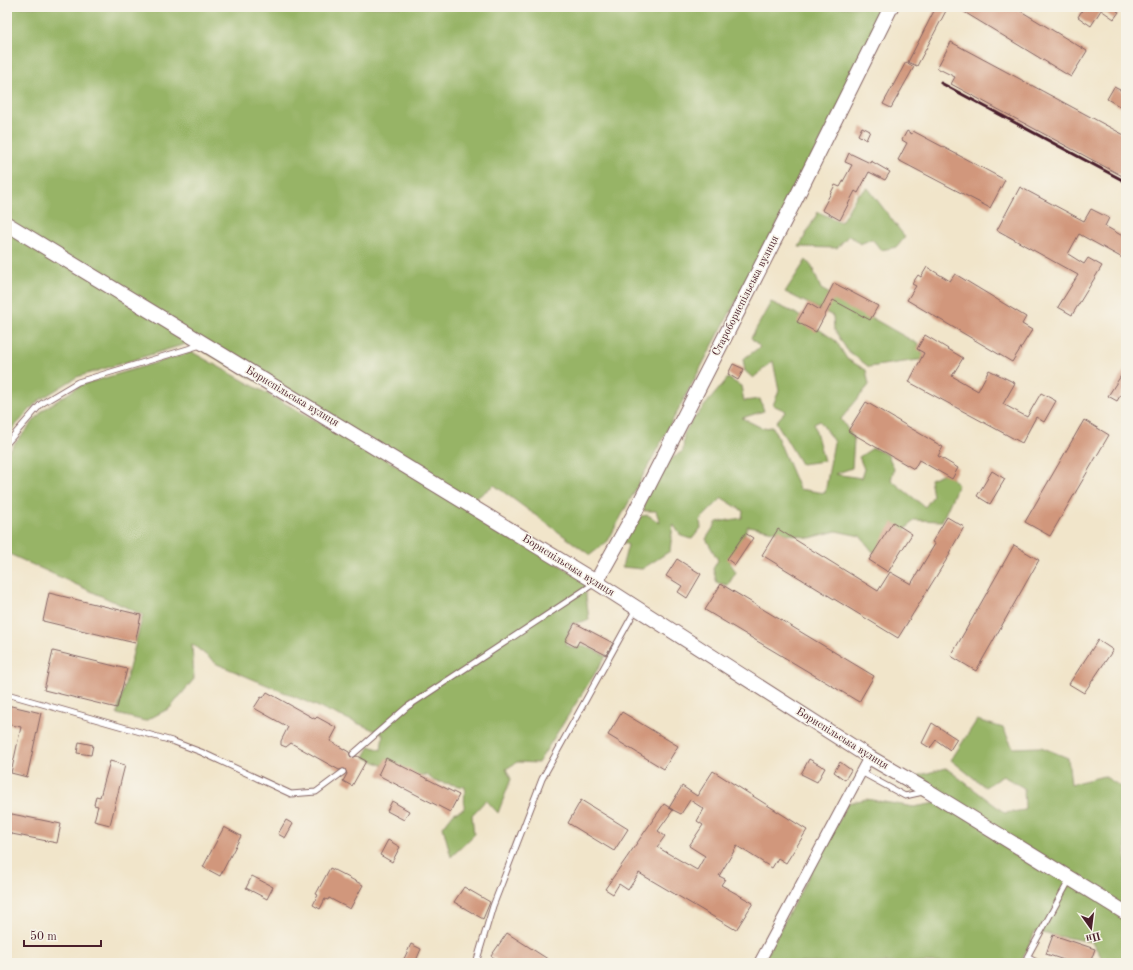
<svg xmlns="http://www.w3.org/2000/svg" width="1133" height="970" font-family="'Old Standard TT',serif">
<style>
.forest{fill:#97b466;stroke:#706a48}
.building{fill:#d1977b}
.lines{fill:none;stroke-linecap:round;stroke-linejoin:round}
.lane-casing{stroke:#846463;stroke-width:7}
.street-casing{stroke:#846463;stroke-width:12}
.secondary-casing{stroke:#846463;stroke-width:16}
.lane{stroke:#fff;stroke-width:5}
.street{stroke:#fff;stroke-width:10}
.secondary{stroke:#fff;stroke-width:14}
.rail{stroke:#4a1f2b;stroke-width:3}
.labels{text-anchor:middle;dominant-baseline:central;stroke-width:3;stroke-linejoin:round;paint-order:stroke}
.street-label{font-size:11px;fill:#4a1f2b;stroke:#f7f3e8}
</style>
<rect width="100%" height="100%" fill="#f7f3e8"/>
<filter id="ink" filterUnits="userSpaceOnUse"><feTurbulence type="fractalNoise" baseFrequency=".025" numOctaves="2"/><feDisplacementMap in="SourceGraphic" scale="8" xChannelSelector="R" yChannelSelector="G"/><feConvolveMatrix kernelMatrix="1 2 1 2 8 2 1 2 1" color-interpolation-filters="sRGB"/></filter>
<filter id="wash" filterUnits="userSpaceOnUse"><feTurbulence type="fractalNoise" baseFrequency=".012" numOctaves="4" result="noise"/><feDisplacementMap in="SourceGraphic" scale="16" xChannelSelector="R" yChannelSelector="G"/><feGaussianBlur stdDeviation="0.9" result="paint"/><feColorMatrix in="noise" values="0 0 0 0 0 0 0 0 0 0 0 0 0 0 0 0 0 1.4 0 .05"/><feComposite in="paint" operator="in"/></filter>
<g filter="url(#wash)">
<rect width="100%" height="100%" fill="#f1e5ca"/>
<!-- forest -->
<g class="forest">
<polygon points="7,7 890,7 787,206 608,541 590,555 494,485 471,502 189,343 77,377 38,401 7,435"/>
<polygon points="868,188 905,237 897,247 881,250 872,239 860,244 849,235 837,248 799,247 818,212 841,222 857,195"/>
<polygon points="806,260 812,267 821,289 918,344 925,359 869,367 847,350 834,329 833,316 785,292"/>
<path d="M771,302L795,313L836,341L847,359L866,370L869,385L841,419L854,439L852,468L835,474L861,478L864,469L859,457L873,448L888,455L894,469L891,480L925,507L933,496L930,479L947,472L958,485L942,521L914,520C902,534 890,546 873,552L860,536L836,531L810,538L748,526L730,563L736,572L728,585L717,583L713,569L718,560L706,539L717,522L742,518L743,511L722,498L700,520L701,528L692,539L681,536L673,524L670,551L642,569L622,567L628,545L620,541L635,517L648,515L660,523L656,511H644V500L665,463L683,451L684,434L691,422L728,378L741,386L744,401L760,399L764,411L742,418L762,428L773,427L799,489L825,493L834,442L820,421L814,424L824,461L801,464L776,422L786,411L773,405L779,391L773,361L753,378L745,371L743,359L760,347L751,338Z"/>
<polygon points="192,352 405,470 584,580 589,620 571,624 565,644 575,649 583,645 606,656 538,763 517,762 506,769 511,779 498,813 486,800 472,815 474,835 451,857 443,827 454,813 464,809 465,787 434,781 427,775 405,775 364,757 370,746 381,750 383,734 217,664 192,644 194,679 170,708 145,721 117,714 143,615 7,553 7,453 43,410 81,385"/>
<polygon points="977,720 1003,728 1013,748 1041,747 1068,758 1071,784 1104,776 1126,790 1126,963 1105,963 1092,942 1035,932 1022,960 1043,963 762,963 848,803 866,799 914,807 941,802 917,776 946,768 1005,813 1025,810 1024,788 1003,776 985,787 951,760"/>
</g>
<g id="blocks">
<!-- building -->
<g class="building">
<polygon points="936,7 948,7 917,66 908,62"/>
<polygon points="956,7 1014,7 1087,51 1071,77"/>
<polygon points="1084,7 1119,7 1117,11 1119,12 1114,19 1101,10 1091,26 1078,17"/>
<polygon points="951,42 1126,136 1126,178 951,84 955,77 937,68"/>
<polygon points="906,62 914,67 891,108 883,104"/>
<polygon points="1114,87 1126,93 1126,110 1107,99"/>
<polygon points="862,127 870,131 866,140 858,135"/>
<polygon points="907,131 912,134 913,131 1005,180 990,208 898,160 907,143 902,140"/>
<polygon points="849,153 870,163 871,161 890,172 885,180 869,172 858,193 855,191 840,220 822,210 835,185 840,187 852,165 845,162"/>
<polygon points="1020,187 1084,221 1091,209 1109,218 1105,226 1126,238 1126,260 1079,234 1068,254 1084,264 1088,258 1102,266 1072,315 1058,307 1078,275 997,230"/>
<polygon points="927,267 950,281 955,274 1026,317 1022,324 1032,330 1012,362 907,300 916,286 912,284 918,275 921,277"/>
<polygon points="834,283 878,306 870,320 833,300 816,332 797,322 808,303 820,310"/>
<polygon points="925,335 963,358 952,376 978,391 989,370 1015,383 1003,404 1027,417 1041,393 1056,401 1044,422 1036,417 1022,443 909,382 924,353 917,349"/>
<polygon points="733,364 744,369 738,380 728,374"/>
<polygon points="1126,368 1126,386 1117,401 1108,396"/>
<polygon points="866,402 943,447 938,456 958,468 952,479 919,460 914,469 848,431"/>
<polygon points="1084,420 1109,435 1050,536 1025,522"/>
<polygon points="992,471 1005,479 990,504 977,496"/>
<polygon points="947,517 964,527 949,553 950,554 898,638 762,555 778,529 878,591 890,572 911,584 935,544 932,542"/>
<polygon points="893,522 912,534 888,572 869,560"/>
<polygon points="745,533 753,538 735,565 727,559"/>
<polygon points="1014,545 1039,560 976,671 951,656"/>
<polygon points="677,559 701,574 687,598 678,592 682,586 666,576"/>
<polygon points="721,584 874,676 859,702 705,610"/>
<polygon points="49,593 141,615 135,643 43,621"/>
<polygon points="575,623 613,643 606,655 579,641 576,647 565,641"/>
<polygon points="1098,640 1113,650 1084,693 1069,684"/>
<polygon points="53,651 127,669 117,708 44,690"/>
<polygon points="267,692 315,719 317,717 337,728 330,741 349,752 351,758 357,756 366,761 352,786 343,781 347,774 345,769 339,770 291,743 286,747 281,745 281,741 288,727 254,708 261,697 263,698"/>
<polygon points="7,705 41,713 27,777 11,773 21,727 7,724"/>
<polygon points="622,712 678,746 664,769 608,735"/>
<polygon points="932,723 957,739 950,750 936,740 930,748 922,743"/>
<polygon points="79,742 93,745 91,755 77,753"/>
<polygon points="386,758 459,795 450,812 378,775"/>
<polygon points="809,759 825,768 817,782 801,774"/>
<polygon points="110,761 125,765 110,825 94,821 98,806 94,805 96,796 100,797"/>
<polygon points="840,762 851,770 845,780 834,772"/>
<polygon points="713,771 807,830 786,863 778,858 772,868 737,846 719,876 725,879 721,885 753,903 736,930 639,873 628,890 619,884 613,894 605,889 664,804 673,810 658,831 665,836 657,847 697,870 705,856 689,846 703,825 697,821 704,809 690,800 681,814 669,808 682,786 697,796"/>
<polygon points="581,800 628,829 614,851 568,823"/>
<polygon points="392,801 409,811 404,820 387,811"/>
<polygon points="7,813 61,824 57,843 7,833"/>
<polygon points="286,820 293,824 285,838 278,834"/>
<polygon points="224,827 241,836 220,876 203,867"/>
<polygon points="388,840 400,847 392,862 380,855"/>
<polygon points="330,868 363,885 350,909 329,898 328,900 325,899 320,909 313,905 318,895 316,894"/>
<polygon points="252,876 273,887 267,899 246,888"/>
<polygon points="464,887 490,902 483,919 454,902"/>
<polygon points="507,933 554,963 502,963 491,956"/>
<polygon points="1053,935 1095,949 1090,963 1073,963 1046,954"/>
<polygon points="411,944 421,949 415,963 402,963"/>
</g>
</g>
</g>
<g filter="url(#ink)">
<use href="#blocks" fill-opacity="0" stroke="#846463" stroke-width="1"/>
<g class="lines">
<!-- lane casing -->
<g class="lane-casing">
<g id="lane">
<polyline points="7,443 41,404 78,382 201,345"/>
<polyline points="7,694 172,741 201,752 291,794 316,792 343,772"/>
<polyline points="353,754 407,707 595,583"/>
<polyline points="861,772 905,796 923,792"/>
<polyline points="476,963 493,906 542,779 636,609"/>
<polyline points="1038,963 1027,957 1070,879"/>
</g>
</g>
<!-- street casing -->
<g class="street-casing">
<polyline id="street" points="759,963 869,757"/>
</g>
<!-- secondary casing -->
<g class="secondary-casing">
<g id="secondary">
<polyline points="7,224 596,582 869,757 928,791 1126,913"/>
<polyline points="596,582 633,516 797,196 891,7"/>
</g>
</g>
<!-- lane -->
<use href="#lane" class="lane"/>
<!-- street -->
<use href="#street" class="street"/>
<!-- secondary -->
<use href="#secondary" class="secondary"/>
<!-- rail -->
<polyline class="rail" points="941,83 1126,182"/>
</g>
</g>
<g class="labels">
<!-- street labels -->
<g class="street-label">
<text transform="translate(746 296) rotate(-63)">Старобориспільська вулиця</text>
<text transform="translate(292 397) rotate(31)">Бориспільська вулиця</text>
<text transform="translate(568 566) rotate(32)">Бориспільська вулиця</text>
<text transform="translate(842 739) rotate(32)">Бориспільська вулиця</text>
</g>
</g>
<!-- margin -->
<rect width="1133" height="970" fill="none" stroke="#f7f3e8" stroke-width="24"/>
<!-- north arrow -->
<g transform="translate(1091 928) rotate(166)" stroke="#f7f3e8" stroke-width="3" paint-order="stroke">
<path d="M0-3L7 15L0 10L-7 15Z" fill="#4a1f2b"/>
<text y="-6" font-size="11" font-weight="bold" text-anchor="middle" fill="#4a1f2b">Пн</text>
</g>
<!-- scale -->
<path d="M24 940v6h77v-6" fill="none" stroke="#4a1f2b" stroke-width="2"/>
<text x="30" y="940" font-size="12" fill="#4a1f2b" stroke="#f7f3e8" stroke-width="3" paint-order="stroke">50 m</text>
</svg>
